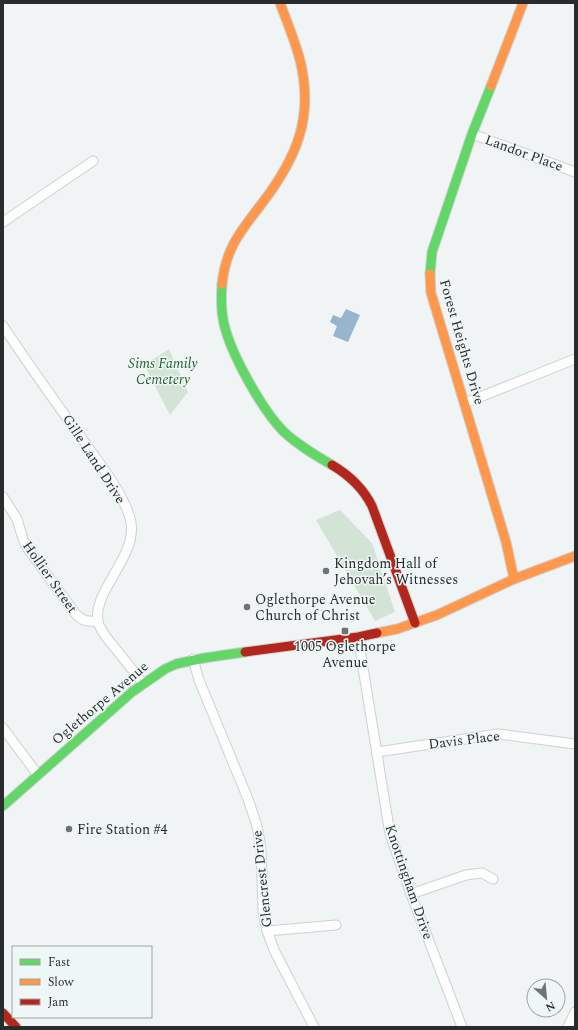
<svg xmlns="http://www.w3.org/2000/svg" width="578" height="1030" font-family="Spectral,serif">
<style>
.green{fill:#d3e4d6}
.water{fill:#97b5cc}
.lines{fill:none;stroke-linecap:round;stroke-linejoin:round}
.street-casing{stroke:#cdd1d1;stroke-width:11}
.fast-casing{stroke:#cdd1d1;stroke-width:11}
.slow-casing{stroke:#cdd1d1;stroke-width:11}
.jam-casing{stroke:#cdd1d1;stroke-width:11}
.street{stroke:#fdfdfd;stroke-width:9}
.fast{stroke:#63d668;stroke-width:9}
.slow{stroke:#ff974d;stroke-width:9}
.jam{stroke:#b3261e;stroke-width:9}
.poi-dot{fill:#6f7272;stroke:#eef6f6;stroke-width:1.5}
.labels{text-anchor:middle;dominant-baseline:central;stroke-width:3;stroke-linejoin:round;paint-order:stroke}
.street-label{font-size:14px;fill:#292c2c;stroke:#eef6f6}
.park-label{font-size:14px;font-style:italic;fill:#225d2f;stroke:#eef6f6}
.poi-label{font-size:14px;fill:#292c2c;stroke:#eef6f6;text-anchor:start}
</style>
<rect width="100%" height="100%" fill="#f0f4f4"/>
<!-- green -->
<g class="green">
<polygon points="169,349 188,392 170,415 144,365"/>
<polygon points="340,510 372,543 395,612 375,621 316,520"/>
</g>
<!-- water -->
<polygon class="water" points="346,309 360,315 348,342 333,336 337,326 330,322 333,315 341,318"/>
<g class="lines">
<!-- street casing -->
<g class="street-casing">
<g id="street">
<polyline points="472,134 575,172"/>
<polyline points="3,222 93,161"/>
<path d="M3,326C29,365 56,403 83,440C99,463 122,491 130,518C141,556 88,593 99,625C103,634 109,641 115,648C124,659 133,671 143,683"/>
<polyline points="465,403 575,359"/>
<path d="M3,497L17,519L23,539L28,549L75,613C81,621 88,622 98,621"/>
<polyline points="358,637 390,834 411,894 462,1027"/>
<polyline points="193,659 199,680 248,799 257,826 261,848 263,912 267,931 275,952 314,1027"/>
<polyline points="3,728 38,775"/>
<polyline points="377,752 498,734 575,744"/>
<polyline points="411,894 466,875 482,873 493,879"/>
<polyline points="267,931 336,925"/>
<polyline points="568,1027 575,1012"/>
</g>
</g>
<!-- fast casing -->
<g class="fast-casing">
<g id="fast">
<polyline points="430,274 432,252 472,134 491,86"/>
<path d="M222,284C221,298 221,311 224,324C231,354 262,410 284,432C298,445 315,455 332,465"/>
<polyline points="3,806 132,692 165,669 176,664 204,658 245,652"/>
</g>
</g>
<!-- slow casing -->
<g class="slow-casing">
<g id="slow">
<polyline points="491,86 523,3"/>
<polyline points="430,274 431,293 506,542 514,579"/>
<path d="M222,284C226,247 241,231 263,202C297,157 314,117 300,60C295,41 287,22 280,3"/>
<polyline points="377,633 397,629 437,615 514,579 575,556"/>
</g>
</g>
<!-- jam casing -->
<g class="jam-casing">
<g id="jam">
<path d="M332,465C349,475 363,488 372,506L415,623"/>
<polyline points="245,652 358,637 377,633"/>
<polyline points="3,1013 16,1027"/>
</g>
</g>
<!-- street -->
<use href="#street" class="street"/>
<!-- fast -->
<use href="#fast" class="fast"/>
<!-- slow -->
<use href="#slow" class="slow"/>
<!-- jam -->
<use href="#jam" class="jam"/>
</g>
<!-- markers -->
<g class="poi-dot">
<circle cx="326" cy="571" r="4"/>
<circle cx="247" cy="607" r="4"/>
<rect x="341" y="627" width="8" height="8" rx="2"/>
<circle cx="69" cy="829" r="4"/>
</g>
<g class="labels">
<!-- street labels -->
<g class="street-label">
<text transform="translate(524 153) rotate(20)">Landor Place</text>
<text transform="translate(462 342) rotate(74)">Forest Heights Drive</text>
<text transform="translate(94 459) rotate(57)">Gille Land Drive</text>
<text transform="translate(50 577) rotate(55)">Hollier Street</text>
<text transform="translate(100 703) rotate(-40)">Oglethorpe Avenue</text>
<text transform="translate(464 740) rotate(-7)">Davis Place</text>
<text transform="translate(262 879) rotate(-96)">Glencrest Drive</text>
<text transform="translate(409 882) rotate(71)">Knottingham Drive</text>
</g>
<!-- park labels -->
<g class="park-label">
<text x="163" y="363">Sims Family<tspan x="163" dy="16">Cemetery</tspan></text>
</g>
<!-- poi labels -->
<g class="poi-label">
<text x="334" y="563">Kingdom Hall of<tspan x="334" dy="16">Jehovah’s Witnesses</tspan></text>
<text x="255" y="599">Oglethorpe Avenue<tspan x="255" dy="16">Church of Christ</tspan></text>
<text x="345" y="646" text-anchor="middle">1005 Oglethorpe<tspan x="345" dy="16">Avenue</tspan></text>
<text x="77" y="829">Fire Station #4</text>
</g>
</g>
<!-- border -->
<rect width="578" height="1030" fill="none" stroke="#292c2c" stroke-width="8"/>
<!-- legend -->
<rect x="12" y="946" width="140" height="72" fill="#eef6f6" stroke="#9fa5a5"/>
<rect x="20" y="959" width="20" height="6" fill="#63d668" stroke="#9fa5a5"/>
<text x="48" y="966" font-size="12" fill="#292c2c">Fast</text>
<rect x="20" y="979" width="20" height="6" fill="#ff974d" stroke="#9fa5a5"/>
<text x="48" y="986" font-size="12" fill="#292c2c">Slow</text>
<rect x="20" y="999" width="20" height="6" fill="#b3261e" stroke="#9fa5a5"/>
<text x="48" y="1006" font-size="12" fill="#292c2c">Jam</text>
<!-- north arrow -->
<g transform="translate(546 998) rotate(153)"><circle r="19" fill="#eef6f6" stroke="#9fa5a5"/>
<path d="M0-3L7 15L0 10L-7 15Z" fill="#6f7272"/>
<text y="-6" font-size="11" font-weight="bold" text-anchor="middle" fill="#292c2c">N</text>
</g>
</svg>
